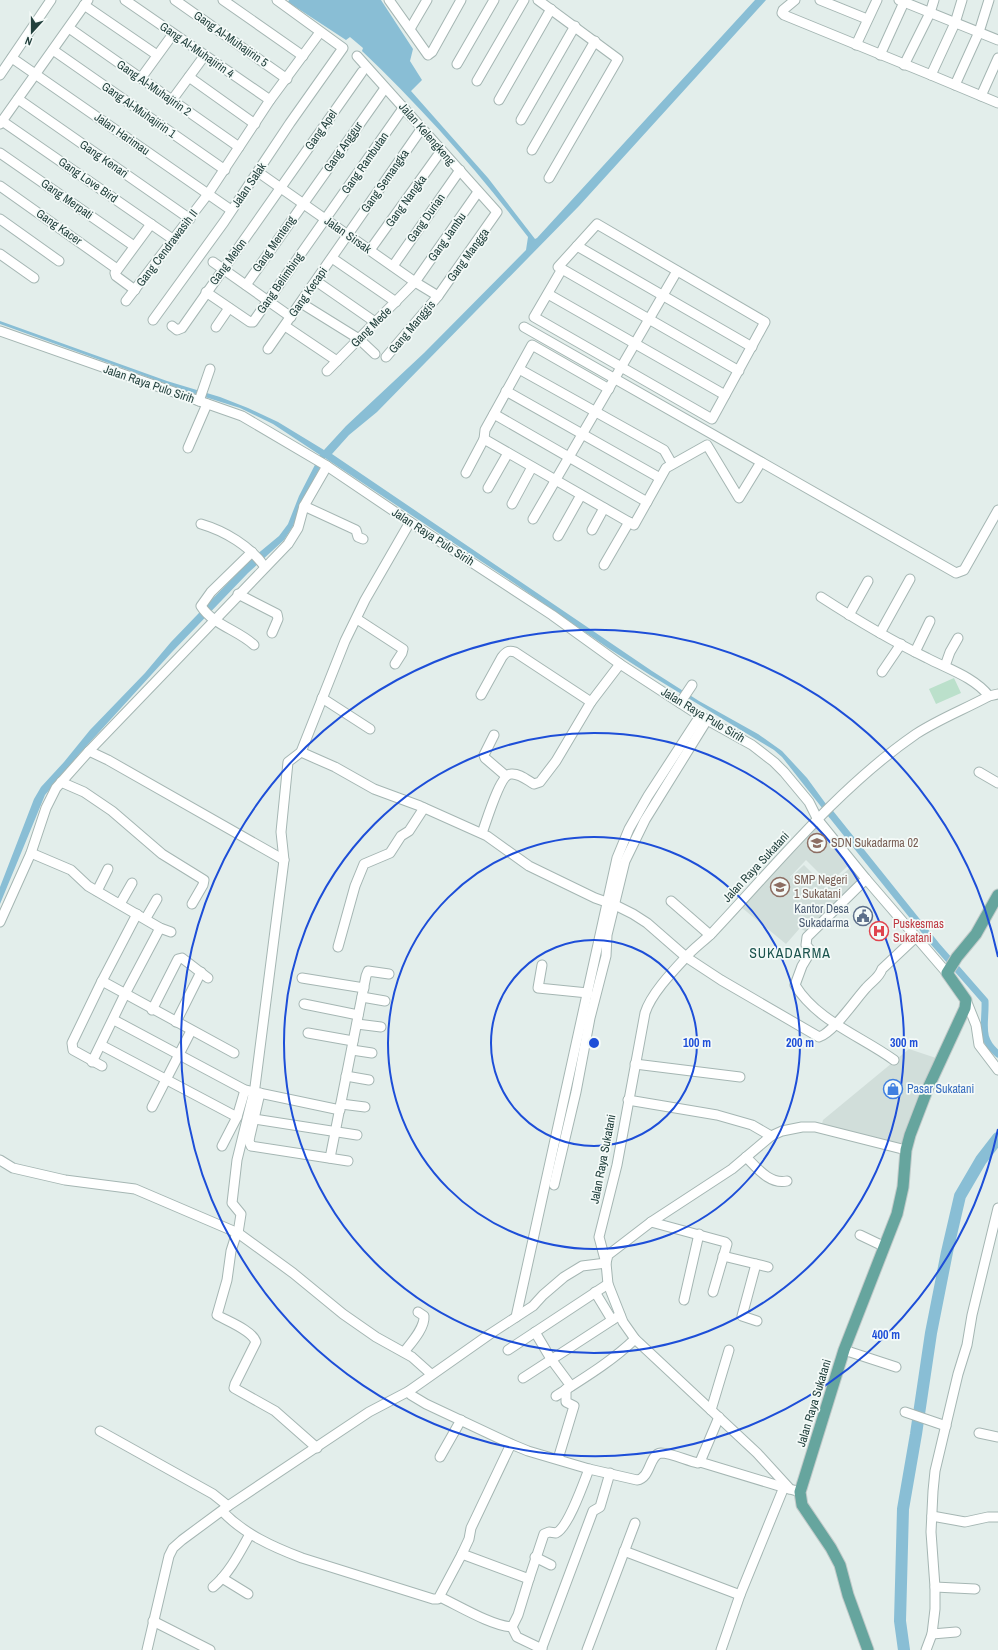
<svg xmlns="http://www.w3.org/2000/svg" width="998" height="1650" font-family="'Archivo Narrow',sans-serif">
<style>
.built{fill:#d1deda}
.green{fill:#bbe0cb}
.water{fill:#89bed5}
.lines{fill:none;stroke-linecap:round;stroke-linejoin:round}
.canal{stroke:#89bed5;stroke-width:7}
.river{stroke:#89bed5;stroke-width:12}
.minor-casing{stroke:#a5b6b3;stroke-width:11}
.major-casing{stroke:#c1cac9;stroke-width:13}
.minor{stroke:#fff;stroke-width:9}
.major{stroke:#66a59e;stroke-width:11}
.ring{fill:none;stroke:#1d4ed8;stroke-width:2}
.labels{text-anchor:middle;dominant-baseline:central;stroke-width:3.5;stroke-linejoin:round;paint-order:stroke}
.street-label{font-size:12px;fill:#22403d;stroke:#f4faf8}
.education-label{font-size:12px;fill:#785e54;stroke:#f4faf8;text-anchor:start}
.service-label{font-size:12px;fill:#4e5e75;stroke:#f4faf8;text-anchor:end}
.health-label{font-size:12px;fill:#be3a42;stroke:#f4faf8;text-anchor:start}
.shop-label{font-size:12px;fill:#366cbe;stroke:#f4faf8;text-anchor:start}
.quarter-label{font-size:14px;letter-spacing:1px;fill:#1c544e;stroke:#f4faf8}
.centre{fill:#1d4ed8;stroke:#f4faf8;stroke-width:2}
.ring-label{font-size:12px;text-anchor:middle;font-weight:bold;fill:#1d4ed8;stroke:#f4faf8;stroke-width:3.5;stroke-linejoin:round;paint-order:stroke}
</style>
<rect width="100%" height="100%" fill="#e3eeeb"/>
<!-- built -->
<g class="built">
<polygon points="818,826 850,864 829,883 806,860 790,877 806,893 791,877 804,865 827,888 852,866 863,879 808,933 800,928 786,944 741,907"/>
<polygon points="909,1049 936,1058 905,1145 822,1124 823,1120"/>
</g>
<!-- green -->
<polygon class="green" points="954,678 961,693 936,704 929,689"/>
<!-- water -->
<path class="water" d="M289,0H381L413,49L410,61L422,80L411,91L488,178L535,239L537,238L755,0H766L579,206L377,412L349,435L332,454L652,671L699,701L758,734L782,751L807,778L834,815L830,818L782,757L774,750L650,675L608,648L514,583L325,458L303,500L293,526L284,540L248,573L172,652L81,752L45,795L0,904V887L34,799L41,787L64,762L90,730L145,673L171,642L250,560L279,536L288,524L299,496L320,455L273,424L240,408L189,392L0,324V321L167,381L220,397L248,408L278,422L324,450L346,426L424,353L526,250L528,237C478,171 422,108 362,51L363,48L350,37L346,40L288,2Z"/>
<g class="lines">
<!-- canal -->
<path class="canal" d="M827,809L936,945L985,1001C986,1024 978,1038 998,1054"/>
<!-- river -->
<polyline class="river" points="904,1650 900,1621 903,1509 916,1434 931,1333 947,1252 960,1196 981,1160 998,1138"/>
<!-- minor casing -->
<g class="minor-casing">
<g id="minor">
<polyline points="125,0 270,100"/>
<polyline points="175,0 287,79"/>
<polyline points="223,0 303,56"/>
<polyline points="389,0 428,55 432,52 461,0"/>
<polyline points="538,0 618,59 549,178"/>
<polyline points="795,0 783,10 782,13 784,15 931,75 955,23 962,0"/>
<polyline points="820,0 867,19"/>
<polyline points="899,0 998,40"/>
<polyline points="84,5 157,55"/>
<polyline points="69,28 239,147"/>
<polyline points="410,29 427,0"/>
<polyline points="856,45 877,0"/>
<polyline points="53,50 225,170"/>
<polyline points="880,55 905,0"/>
<polyline points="357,56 497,212 438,296 386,357"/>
<polyline points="12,58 231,210"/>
<polyline points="457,64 494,0"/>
<polyline points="904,65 930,13 934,0"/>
<polyline points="0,75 51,0"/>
<polyline points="931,75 998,103"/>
<polyline points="189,77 255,124"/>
<polyline points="141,78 173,34"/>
<polyline points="477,81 524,0"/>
<polyline points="955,85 979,32 989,0"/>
<polyline points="981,96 998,58"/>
<polyline points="18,99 190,219"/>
<polyline points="172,100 205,55"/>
<polyline points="499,100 551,9"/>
<polyline points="521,120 575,26"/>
<polyline points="2,121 174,240"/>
<polyline points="0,124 88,0"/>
<polyline points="532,150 595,41"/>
<polyline points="0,153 134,246"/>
<polyline points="258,172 415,282 438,296"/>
<polyline points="0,186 117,269"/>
<polyline points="0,219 59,261"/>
<polyline points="577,246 752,347"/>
<polyline points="370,250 441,151"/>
<polyline points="0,254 34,278"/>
<polyline points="332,258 396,302"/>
<polyline points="213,262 291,317"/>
<polyline points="393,266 460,170"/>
<polyline points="562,269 534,317 712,419 765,322 597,224 558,267 562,269 739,371"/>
<polyline points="316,281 375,322"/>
<polyline points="246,285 383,91"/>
<polyline points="135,290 116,276 115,273 151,224"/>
<polyline points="206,292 250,322 253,322 404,107"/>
<polyline points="548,294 725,395"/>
<polyline points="126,301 208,194 270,100 318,35"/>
<polyline points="301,303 359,339 375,354"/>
<polyline points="153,320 224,222 290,123 343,48 277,0"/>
<polyline points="172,326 177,330 182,328 362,72"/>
<polyline points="285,326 337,361"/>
<polyline points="216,327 229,308"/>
<polyline points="524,327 956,573 964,570 998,510"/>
<polyline points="0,331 242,416 327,466 410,522 552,615 620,664 700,716 752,745 774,762 784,772 809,802 818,820 866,879 947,973"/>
<polyline points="268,349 422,128"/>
<polyline points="519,369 664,450 672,464"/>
<polyline points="327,371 415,282 478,192"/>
<polyline points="506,391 660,478"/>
<polyline points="199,401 210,369"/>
<polyline points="494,414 647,502"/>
<polyline points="484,439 634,525 666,468 707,445 739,498 761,462"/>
<polyline points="188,448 207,404"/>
<polyline points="466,473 484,439 485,430 532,345 609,389"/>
<polyline points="488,488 508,453"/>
<polyline points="512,504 532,467"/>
<polyline points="304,506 356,530 358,537 363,539"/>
<polyline points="533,519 677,271"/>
<path d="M201,524C225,531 250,546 265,567"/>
<polyline points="592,530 604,508"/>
<polyline points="558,536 581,495"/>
<path d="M252,552L211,592L201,606C213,625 238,630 254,645"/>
<polyline points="604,565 629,522"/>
<polyline points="238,594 277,614 278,619 272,633"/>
<path d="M821,597C855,619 890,640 927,658C948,669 974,677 989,696"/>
<polyline points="849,615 868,581"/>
<polyline points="357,619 403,649 402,653 395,664"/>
<polyline points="880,633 910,579"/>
<polyline points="915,652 930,621"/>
<polyline points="945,666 950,652 958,638"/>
<polyline points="882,672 901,644"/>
<path d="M481,695L502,657C506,652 508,650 515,652L591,702"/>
<polyline points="322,698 370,729"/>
<polyline points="680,703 692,685"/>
<polyline points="494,735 484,755 485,758 506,776"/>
<polyline points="89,751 108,760 284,860"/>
<path d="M301,752L335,767L374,789L420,806L487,836L529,866L595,898L615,905L633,914L647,923L686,957L721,980L819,1037C833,1033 855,1000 866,988C872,981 879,978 882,969L916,937"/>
<polyline points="979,772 998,783"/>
<polyline points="61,782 84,792 112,811 162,854 204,880 203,885 192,904"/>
<path d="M482,833C486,823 500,774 511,774C519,773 527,780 534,784L540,782L556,761L591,702L620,664"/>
<polyline points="31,853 71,870 88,886 160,928 171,932"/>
<path d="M866,879L807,937L806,945L811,951L802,966L795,985C817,1021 861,1036 894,1060"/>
<polyline points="97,891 108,869"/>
<polyline points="671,901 710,935"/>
<polyline points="120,904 132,883"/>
<polyline points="146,918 157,899"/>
<polyline points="0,922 31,853 46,808 56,788 89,751 288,544 298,528 304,506 327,466"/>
<polyline points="338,947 355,886 364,864 390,853 401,836 409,831 424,808"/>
<polyline points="542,965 538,988 588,993"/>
<polyline points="302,978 364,988"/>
<polyline points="102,981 234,1053"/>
<polyline points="362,997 385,1001"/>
<polyline points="966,1000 976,1025 979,1045 998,1070"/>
<polyline points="304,1004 358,1015"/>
<polyline points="152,1010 178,959 182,958 208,978"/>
<polyline points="114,1020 245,1090 340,1110"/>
<polyline points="176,1022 201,972"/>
<polyline points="357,1024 381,1027"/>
<polyline points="308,1033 353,1041"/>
<polyline points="101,1045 237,1117"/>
<polyline points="352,1050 372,1053"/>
<polyline points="92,1062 125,994 160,928"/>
<polyline points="635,1064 740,1077"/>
<polyline points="102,1066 73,1050 72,1043 102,981 137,914"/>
<polyline points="346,1076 369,1080"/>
<polyline points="260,1093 250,1136 249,1141 251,1146 348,1161"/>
<polyline points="628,1100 717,1115 752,1125 771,1136"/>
<polyline points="341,1104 365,1107"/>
<polyline points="152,1107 191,1031"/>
<polyline points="254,1119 357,1135"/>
<polyline points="222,1146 237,1117 245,1090"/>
<path d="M746,1157C757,1168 770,1185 787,1181"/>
<polyline points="330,1158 366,976 368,971 389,974"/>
<polyline points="0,1160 13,1168 65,1180 135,1189 238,1233 293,1273 343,1314 376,1337 412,1357 431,1374"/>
<polyline points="554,1185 576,1092 590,1018 606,956 607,935 625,861 645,820 707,720"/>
<polyline points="651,1222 725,1242 727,1244 713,1292"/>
<path d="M237,1232L231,1251L227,1280L217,1315C227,1321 252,1330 256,1342L235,1384L234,1388L275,1411L317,1448"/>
<polyline points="238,1233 241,1214 232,1203 237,1160 255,1087 284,860 281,832 288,762 301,752 345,641 365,600 410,522"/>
<polyline points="860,1235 883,1246"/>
<polyline points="723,1256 756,1264 742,1316 757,1321"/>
<polyline points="756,1264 768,1267"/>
<polyline points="595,1292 612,1320"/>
<polyline points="684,1300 699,1234"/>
<polyline points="516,1317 617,858 629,829 648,796 700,716"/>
<polyline points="535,1332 551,1359 571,1386"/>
<polyline points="508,1350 608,1284"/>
<polyline points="844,1350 896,1367"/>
<path d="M404,1352C411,1343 425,1328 424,1316L418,1312"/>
<polyline points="523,1378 620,1315"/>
<path d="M409,1391L411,1395L426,1404L511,1444L528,1451L589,1469L637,1480C651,1478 649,1454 661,1453C671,1453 688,1461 698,1463L700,1462L719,1417"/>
<path d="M556,1396C584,1378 611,1362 635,1339"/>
<polyline points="711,1410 729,1350"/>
<polyline points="905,1412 946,1426"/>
<polyline points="100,1431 213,1494 228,1506"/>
<polyline points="979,1433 998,1437"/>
<polyline points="440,1457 461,1420"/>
<polyline points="558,1459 574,1406 566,1402 566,1389"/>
<polyline points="700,1462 789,1489"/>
<path d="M800,1492L790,1489L757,1453L635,1339L623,1322L608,1284L606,1263L599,1237L617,1165L645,1013C651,994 672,972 686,957C694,948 704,941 713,932C776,865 839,787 916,734C939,719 965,709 989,696L998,694"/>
<path d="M222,1511C244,1534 273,1547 302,1558L433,1599H438L462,1554L469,1539L471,1528L511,1444"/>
<polyline points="932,1516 965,1522 988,1517 998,1517"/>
<polyline points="624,1551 740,1595"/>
<path d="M462,1554L529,1579L544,1534L549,1532L556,1533C568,1528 584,1482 589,1469"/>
<polyline points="535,1557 551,1565"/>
<polyline points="222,1578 248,1594"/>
<path d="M213,1587C229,1574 240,1552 250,1534"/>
<polyline points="935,1587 975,1589"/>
<path d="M440,1597C459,1606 492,1626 512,1627L518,1615L529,1579"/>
<polyline points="153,1621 210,1650"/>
<polyline points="512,1627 517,1637 542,1649"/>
<polyline points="932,1634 956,1632"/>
<polyline points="147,1650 169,1556 173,1548 182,1540 228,1506 369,1412 409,1391 490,1334 533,1306 543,1295 564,1277 582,1266 606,1263 608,1255 651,1222 732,1169 771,1136 782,1131 802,1127 815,1127 906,1150"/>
<polyline points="541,1650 593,1511 600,1507 610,1473"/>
<polyline points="587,1650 635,1523"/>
<polyline points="721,1650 740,1595 784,1487"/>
<polyline points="926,1650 932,1634 935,1609 935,1587 931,1532 933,1491 935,1471 958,1374 967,1345 972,1315 998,1208"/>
</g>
</g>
<!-- major casing -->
<g class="major-casing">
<polyline id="major" points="868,1650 848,1595 840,1565 831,1548 802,1505 800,1492 844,1350 897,1214 903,1187 906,1150 910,1135 928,1088 965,1008 966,1000 947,973 957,957 976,934 998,895"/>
</g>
<!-- minor -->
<use href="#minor" class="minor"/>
<!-- major -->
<use href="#major" class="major"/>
</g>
<!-- distance rings -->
<g class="ring">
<circle cx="594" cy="1043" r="103"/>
<circle cx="594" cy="1043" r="206"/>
<circle cx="594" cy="1043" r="310"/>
<path d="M998 1129A413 413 0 1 1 998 957"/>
</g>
<!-- icons -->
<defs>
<g id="school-ring" transform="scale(1)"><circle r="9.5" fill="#f4faf8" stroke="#8d6e63" stroke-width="1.5"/><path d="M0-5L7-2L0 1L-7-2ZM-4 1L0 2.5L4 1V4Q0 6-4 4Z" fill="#8d6e63"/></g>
<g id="civic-ring" transform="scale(1)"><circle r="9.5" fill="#f4faf8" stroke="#5c6f8a" stroke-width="1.5"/><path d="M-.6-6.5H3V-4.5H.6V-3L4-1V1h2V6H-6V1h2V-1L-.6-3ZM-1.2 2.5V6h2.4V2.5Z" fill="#5c6f8a"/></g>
<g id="hospital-ring" transform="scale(1)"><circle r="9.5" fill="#f4faf8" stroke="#e0444e" stroke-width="1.5"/><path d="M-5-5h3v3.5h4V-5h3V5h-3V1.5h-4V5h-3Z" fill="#e0444e"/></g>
<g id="shop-ring" transform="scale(1)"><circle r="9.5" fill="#f4faf8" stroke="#3f7fe0" stroke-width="1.5"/><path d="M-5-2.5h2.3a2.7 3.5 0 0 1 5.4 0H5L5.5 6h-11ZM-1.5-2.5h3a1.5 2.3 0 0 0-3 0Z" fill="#3f7fe0"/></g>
</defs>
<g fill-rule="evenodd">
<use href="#school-ring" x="817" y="843"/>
<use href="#school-ring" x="780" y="887"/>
<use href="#civic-ring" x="863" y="916"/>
<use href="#hospital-ring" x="879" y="931"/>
<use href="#shop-ring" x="893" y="1089"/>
</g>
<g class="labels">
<!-- street labels -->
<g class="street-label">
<text transform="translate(231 39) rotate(35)">Gang Al-Muhajirin 5</text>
<text transform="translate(197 50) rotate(35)">Gang Al-Muhajirin 4</text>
<text transform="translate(154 88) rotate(35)">Gang Al-Muhajirin 2</text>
<text transform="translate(139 110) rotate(35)">Gang Al-Muhajirin 1</text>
<text transform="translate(321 130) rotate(-55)">Gang Apel</text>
<text transform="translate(122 134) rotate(35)">Jalan Harimau</text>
<text transform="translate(427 134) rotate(49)">Jalan Kelengkeng</text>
<text transform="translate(343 147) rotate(-55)">Gang Anggur</text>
<text transform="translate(104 159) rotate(35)">Gang Kenari</text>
<text transform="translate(365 163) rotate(-55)">Gang Rambutan</text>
<text transform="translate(88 180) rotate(35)">Gang Love Bird</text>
<text transform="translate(385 181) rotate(-55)">Gang Semangka</text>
<text transform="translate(249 185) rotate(-56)">Jalan Salak</text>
<text transform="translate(67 199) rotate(35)">Gang Merpati</text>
<text transform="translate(406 201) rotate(-54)">Gang Nangka</text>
<text transform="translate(426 218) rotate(-55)">Gang Durian</text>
<text transform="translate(59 227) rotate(35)">Gang Kacer</text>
<text transform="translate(348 235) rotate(35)">Jalan Sirsak</text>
<text transform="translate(447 237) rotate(-55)">Gang Jambu</text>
<text transform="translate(274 244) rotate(-55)">Gang Menteng</text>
<text transform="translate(167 248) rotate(-53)">Gang Cendrawasih II</text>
<text transform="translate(468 255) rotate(-54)">Gang Mangga</text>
<text transform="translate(228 262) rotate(-54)">Gang Melon</text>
<text transform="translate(280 283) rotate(-55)">Gang Belimbing</text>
<text transform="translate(308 292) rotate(-55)">Gang Kecapi</text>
<text transform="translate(371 327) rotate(-45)">Gang Mede</text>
<text transform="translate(412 327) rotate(-50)">Gang Manggis</text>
<text transform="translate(149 384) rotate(19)">Jalan Raya Pulo Sirih</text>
<text transform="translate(433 537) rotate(33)">Jalan Raya Pulo Sirih</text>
<text transform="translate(703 715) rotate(31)">Jalan Raya Pulo Sirih</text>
<text transform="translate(756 867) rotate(-47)">Jalan Raya Sukatani</text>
<text transform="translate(603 1159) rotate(-79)">Jalan Raya Sukatani</text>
<text transform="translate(814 1403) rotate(-73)">Jalan Raya Sukatani</text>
</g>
<!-- education labels -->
<g class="education-label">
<text x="831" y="843">SDN Sukadarma 02</text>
<text x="794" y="880">SMP Negeri<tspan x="794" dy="14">1 Sukatani</tspan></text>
</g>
<!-- service labels -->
<g class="service-label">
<text x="849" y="909">Kantor Desa<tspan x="849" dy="14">Sukadarma</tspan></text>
</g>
<!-- health labels -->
<g class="health-label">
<text x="893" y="924">Puskesmas<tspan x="893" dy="14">Sukatani</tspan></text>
</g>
<!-- shop labels -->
<g class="shop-label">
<text x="907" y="1089">Pasar Sukatani</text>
</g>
<!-- quarter labels -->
<g class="quarter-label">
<text x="790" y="953">SUKADARMA</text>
</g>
</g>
<circle cx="594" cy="1043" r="6" class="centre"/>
<g class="ring-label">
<text x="697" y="1047">100 m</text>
<text x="800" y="1047">200 m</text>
<text x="904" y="1047">300 m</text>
<text x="886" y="1339">400 m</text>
</g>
<!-- north arrow -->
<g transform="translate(32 32) rotate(201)" stroke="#f4faf8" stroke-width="3" paint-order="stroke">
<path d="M0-3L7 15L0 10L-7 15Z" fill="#22403d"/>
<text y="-6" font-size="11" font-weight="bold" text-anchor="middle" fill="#22403d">N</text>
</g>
</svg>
